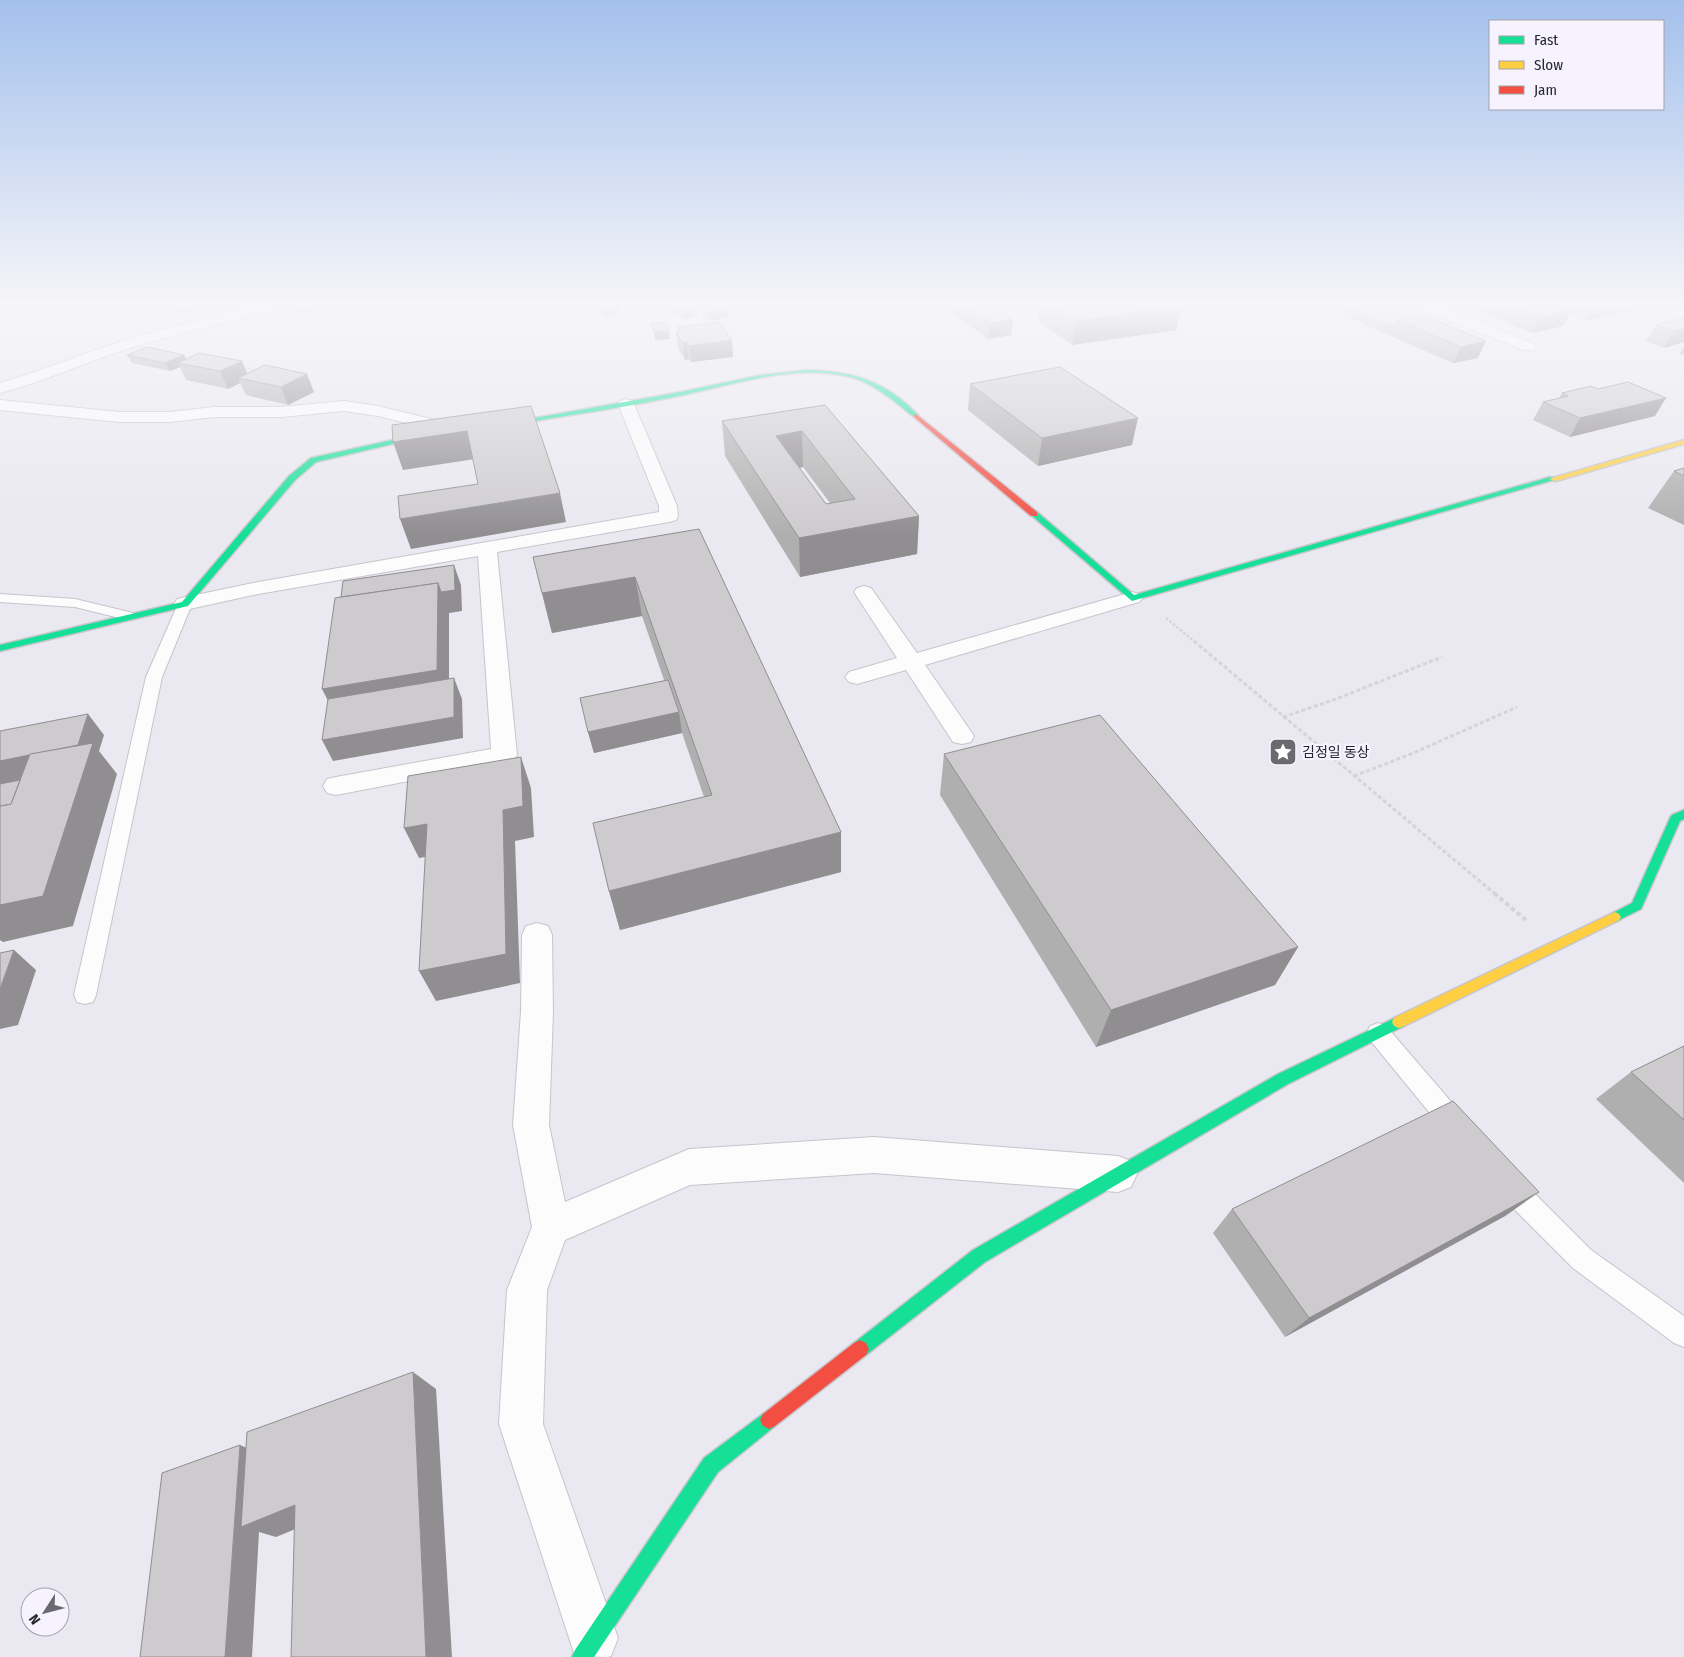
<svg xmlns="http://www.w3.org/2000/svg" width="1684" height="1657" font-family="'Fira Sans Condensed','Noto Sans KR',sans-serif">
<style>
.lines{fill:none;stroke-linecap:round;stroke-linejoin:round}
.lane-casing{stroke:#c7c5cb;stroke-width:2}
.street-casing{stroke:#c7c5cb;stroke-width:2}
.fast-casing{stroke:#c7c5cb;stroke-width:3}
.slow-casing{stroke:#c7c5cb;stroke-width:3}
.jam-casing{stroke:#c7c5cb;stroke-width:3}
.path-far3{stroke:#d5d4d6;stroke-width:2;stroke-dasharray:2 1;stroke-linecap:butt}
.path-far2{stroke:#d5d4d6;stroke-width:2.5;stroke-dasharray:2.5 2;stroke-linecap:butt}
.path-far1{stroke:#d5d4d6;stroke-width:3;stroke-dasharray:4 2.5;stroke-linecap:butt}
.path{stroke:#d5d4d6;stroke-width:4;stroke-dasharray:4.5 3;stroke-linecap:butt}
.lane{fill:#fcfcfd;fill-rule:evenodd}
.street{fill:#fcfcfd;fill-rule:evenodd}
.fast{fill:#16e098;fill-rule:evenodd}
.slow{fill:#ffcf43;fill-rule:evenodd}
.jam{fill:#f24e42;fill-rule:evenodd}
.wall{fill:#b0afb0;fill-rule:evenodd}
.shaded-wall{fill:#908e90}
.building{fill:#cdcbcd;stroke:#908e90;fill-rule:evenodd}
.labels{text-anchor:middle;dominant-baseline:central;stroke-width:4.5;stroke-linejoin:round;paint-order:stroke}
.poi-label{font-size:14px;fill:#27262b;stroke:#f6f3fe;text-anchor:start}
</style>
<rect width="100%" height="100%" fill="#eae8f0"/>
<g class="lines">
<!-- lane casing -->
<g class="lane-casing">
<g id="lane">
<polygon points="0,594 75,599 133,613 135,616 133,619 128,620 75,607 0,602"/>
<polygon points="185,600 190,601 192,604 162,677 96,995 93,1002 85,1004 77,1002 74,995 146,677 178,604 180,601"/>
<polygon points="1378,1023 1386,1026 1465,1118 1468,1126 1465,1134 1456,1138 1447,1134 1370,1040 1367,1033 1370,1026"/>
<polygon points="1507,1171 1516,1175 1591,1250 1684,1316 1684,1347 1674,1343 1573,1268 1498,1193 1494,1184 1498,1175"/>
</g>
</g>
<!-- street casing -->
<g class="street-casing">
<g id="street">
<path d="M267,303H289L288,306C236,319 184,332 133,347C88,361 46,381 0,393V383C42,371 81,354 123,341C170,327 219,316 267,303Z"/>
<polygon points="1412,303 1430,303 1534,344 1536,347 1534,350 1524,350 1413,306"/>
<polygon points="626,399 632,401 634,404 677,506 678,516 676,520 669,522 497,552 517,755 513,761 336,795 327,793 323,786 327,779 336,777 491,749 478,556 253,595 185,610 177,609 174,604 177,599 253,583 659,512 659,506 618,404 620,401"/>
<polygon points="0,400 119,412 170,412 214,407 281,407 344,401 378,406 431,419 451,430 453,434 451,438 445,439 419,426 378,416 344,411 281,417 214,417 170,422 119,422 0,410"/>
<polygon points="864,586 871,588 917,653 1132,592 1139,594 1143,598 1139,602 925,665 974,736 971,742 962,744 953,742 906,670 857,684 849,682 845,677 849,672 897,658 854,592 857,588"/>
<polygon points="537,923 548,926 552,935 553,1012 549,1125 565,1202 689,1149 874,1137 1118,1156 1131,1161 1137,1174 1131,1187 1118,1192 874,1173 690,1185 565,1240 547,1290 543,1424 618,1638 611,1656 607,1657 575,1656 499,1424 507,1290 532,1227 513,1125 521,1012 522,935 526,926"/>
</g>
</g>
<!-- fast casing -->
<g class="fast-casing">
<g id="fast">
<path d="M806,370C853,371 886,381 919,416L914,417C895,402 874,383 850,377C792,363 730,386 674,397C616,409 557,417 498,427L495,425L675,393L761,375Z"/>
<polygon points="429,434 432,436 431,437 397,443 316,462 295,480 188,606 0,651 0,645 182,602 289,476 311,458 397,439"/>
<polygon points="1550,477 1557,479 1132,601 1030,514 1037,512 1134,595"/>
<polygon points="1684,810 1684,819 1680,821 1641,909 1615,922 1611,920 1609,917 1611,914 1632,903 1670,818 1672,815"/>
<polygon points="1399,1016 1404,1018 1406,1022 1404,1026 1288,1084 985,1262 866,1355 860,1358 854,1355 851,1349 854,1343 973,1250 1278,1074"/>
<polygon points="769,1411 775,1414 778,1420 775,1426 718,1472 594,1657 572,1657 575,1650 704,1458 763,1414"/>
</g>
</g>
<!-- slow casing -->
<g class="slow-casing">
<g id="slow">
<polygon points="1684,440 1684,444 1556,481 1549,479"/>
<polygon points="1615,912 1619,914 1621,917 1619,920 1404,1026 1399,1028 1394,1026 1392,1022 1394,1018"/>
</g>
</g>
<!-- jam casing -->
<g class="jam-casing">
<g id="jam">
<polygon points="916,414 1037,512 1037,516 1031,516 914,417 914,415"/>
<polygon points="860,1340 866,1343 869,1349 866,1355 775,1426 769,1429 763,1426 760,1420 763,1414 854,1343"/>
</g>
</g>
<!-- path-far3 -->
<polyline class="path-far3" points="242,368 258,370"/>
<!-- path-far2 -->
<polyline class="path-far2" points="1166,618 1195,642"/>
<!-- path-far1 -->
<g class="path-far1">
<polyline points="1194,641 1495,894"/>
<polyline points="1283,717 1336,699 1442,657"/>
<polyline points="1354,776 1411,754 1517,707"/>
</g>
<!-- path -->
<polyline class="path" points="1494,893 1527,921"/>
<!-- lane -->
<use href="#lane" class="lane"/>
<!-- street -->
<use href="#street" class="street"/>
<!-- fast -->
<use href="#fast" class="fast"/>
<!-- slow -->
<use href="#slow" class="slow"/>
<!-- jam -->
<use href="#jam" class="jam"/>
</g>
<!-- wall -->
<g class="wall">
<polygon points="159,303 196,303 198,308 184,313 162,309"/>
<polygon points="285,303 313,303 315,309 301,313 286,305"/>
<polygon points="531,303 561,303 553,307"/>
<polygon points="589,303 614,303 618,305 620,313 606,317 590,309"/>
<polygon points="952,303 990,303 1013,319 1011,335 988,339 951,312"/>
<polygon points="1040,303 1177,303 1182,306 1176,330 1072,345 1038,321"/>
<polygon points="1477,303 1552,303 1561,307 1563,303 1651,303 1650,306 1588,320 1569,314 1563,326 1532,333 1474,310"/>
<polygon points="669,305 696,307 697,315 685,319 670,313"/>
<polygon points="1342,306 1407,318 1422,315 1478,358 1453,363 1340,314"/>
<polygon points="702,309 729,317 710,321 703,317"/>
<polygon points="1684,318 1684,342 1664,348 1646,341 1656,325"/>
<polygon points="678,327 733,357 691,362 689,359 685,360 678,348 676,332 678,331"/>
<polygon points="1684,346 1684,356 1679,354"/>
<polygon points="127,355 186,359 247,373 314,392 288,405 246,395 240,383 228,389 186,380 180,367 170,371 132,363"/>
<polygon points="970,384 1132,445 1038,466 968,410"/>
<polygon points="1562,393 1655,416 1570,437 1533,420 1543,402 1559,398"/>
<path d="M825,405L919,516L917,554L800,577L725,456L722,421ZM803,467L830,503L826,504L800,468Z"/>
<polygon points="1684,468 1684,525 1648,508 1674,471"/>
<polygon points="699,529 841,872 620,930 609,891 704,797 682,733 594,753 588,732 664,680 642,616 552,633 542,593"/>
<polygon points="944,754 1298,947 1275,985 1096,1047 940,795"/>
<polygon points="1684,1046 1684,1183 1596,1099 1631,1072"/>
<polygon points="1539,1192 1505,1216 1285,1337 1213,1233 1232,1209"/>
</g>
<!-- shaded-wall -->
<g class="shaded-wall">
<polygon points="186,303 196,303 198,308 184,313 180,305"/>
<polygon points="304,303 313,303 315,309 301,313 298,305"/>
<polygon points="552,303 561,303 553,307"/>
<polygon points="1601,303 1651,303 1650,306 1588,320 1597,304"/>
<polygon points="618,305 620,313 606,317 604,309"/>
<polygon points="1182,306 1176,330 1072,345 1076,321"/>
<polygon points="696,307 697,315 685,319 684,311"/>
<polygon points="728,309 729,317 710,321 709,313"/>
<polygon points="1571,310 1563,326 1532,333 1541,316"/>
<polygon points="1013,319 1011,335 988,339 990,323"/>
<polygon points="1684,328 1684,342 1664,348 1674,331"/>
<polygon points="669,331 670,339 655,340 654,332"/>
<polygon points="732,340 733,357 691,362 689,346"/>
<polygon points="1486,341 1478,358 1453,363 1461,347"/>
<polygon points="687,342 689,359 685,360 683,343"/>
<polygon points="184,355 188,363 178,363 180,367 170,371 165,363"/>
<polygon points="242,361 250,379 238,378 240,383 228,389 220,371"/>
<polygon points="307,374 314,392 288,405 281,387"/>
<polygon points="1666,398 1655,416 1570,437 1580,418"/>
<polygon points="1138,418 1132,445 1038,466 1042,438"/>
<polygon points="467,431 475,459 403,470 393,442"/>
<polygon points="802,431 803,467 778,472 776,436"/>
<polygon points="560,493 566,522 411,549 400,519"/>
<polygon points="919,516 917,554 800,577 799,538"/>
<polygon points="454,565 461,585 462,611 449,613 449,701 338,720 322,689 438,583"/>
<polygon points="635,577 642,616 552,633 542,593"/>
<polygon points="454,678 462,699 463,738 333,761 322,740"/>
<polygon points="679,712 682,733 594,753 588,732"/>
<polygon points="88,714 104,735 99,751 117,774 73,926 3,942 0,940 0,761"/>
<polygon points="521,757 531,788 534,837 515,841 520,983 436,1001 419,971 503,810"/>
<polygon points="427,824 442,854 419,858 404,828"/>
<polygon points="841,832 841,872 620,930 609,891"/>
<polygon points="1298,947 1275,985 1096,1047 1111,1010"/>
<polygon points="14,950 36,970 18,1025 0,1029 0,989"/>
<polygon points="1539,1192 1505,1216 1285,1337 1309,1318"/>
<polygon points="413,1372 436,1389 452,1657 426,1657"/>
<polygon points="240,1445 263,1455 295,1505 327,1516 276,1537 259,1532 252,1657 225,1657"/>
</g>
<!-- building -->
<g class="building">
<polygon points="170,303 186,303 180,305"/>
<polygon points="593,303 614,303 618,305 604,309"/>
<polygon points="675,303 686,303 696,307 684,311 669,305"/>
<polygon points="962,303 990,303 1013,319 990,323"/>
<polygon points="1050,303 1177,303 1182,306 1076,321"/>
<polygon points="1358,303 1371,303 1407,318 1398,320 1394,328 1342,306"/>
<polygon points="1506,303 1552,303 1571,310 1541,316"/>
<polygon points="721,305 728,309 709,313 702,309"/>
<polygon points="1422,315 1486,341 1461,347 1398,320"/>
<polygon points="1684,318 1684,328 1674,331 1656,325"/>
<polygon points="666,322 669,331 654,332 652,323"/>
<polygon points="719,322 732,340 689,346 687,342 683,343 676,332 680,331 678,327"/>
<polygon points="147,347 184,355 165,363 127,355"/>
<polygon points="199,353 242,361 220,371 178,363"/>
<polygon points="265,365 307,374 281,387 238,378"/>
<polygon points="1060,367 1138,418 1042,438 970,384"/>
<polygon points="1628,382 1666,398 1580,418 1543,402 1568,396 1562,393 1591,386 1598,389"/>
<path d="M825,405L919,516L799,538L722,421ZM802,431L855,499L826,504L776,436Z"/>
<polygon points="531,406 560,493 400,519 398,496 478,484 467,431 393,442 392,425"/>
<polygon points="1684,468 1684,476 1674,471"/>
<polygon points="699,529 841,832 609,891 593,823 712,795 635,577 542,593 533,557"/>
<polygon points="454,565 455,590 441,592 438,583 341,597 343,581"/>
<polygon points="438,583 437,670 322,689 335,598"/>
<polygon points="454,678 454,717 322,740 328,699"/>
<polygon points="668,680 679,712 588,732 580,698"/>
<polygon points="88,714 78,745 0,761 0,731"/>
<polygon points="1100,715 1298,947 1111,1010 944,754"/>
<polygon points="93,743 43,896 0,905 0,806 11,804 30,754"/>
<polygon points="521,757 523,806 503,810 506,954 419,971 427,824 404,828 408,776"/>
<polygon points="20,780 11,804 0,806 0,784"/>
<polygon points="14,950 0,989 0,953"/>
<polygon points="1684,1046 1684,1120 1631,1072"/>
<polygon points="1453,1101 1539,1192 1309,1318 1232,1209"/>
<polygon points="413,1372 426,1657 291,1657 295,1505 241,1527 247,1432"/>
<polygon points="240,1445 225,1657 140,1657 162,1473"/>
</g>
<!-- sky -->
<linearGradient id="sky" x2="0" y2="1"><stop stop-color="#a3c0ec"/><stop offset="0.57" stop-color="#f6f5f8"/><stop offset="1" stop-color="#f6f5f8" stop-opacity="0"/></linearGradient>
<rect width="1684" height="535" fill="url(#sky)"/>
<!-- icons -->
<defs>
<g id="sight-square" transform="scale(1.4375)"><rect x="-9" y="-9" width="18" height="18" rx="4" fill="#6b6a70" stroke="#f6f3fe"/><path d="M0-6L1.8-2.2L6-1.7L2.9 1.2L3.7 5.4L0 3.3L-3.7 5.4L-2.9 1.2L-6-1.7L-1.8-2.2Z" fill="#fff"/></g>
</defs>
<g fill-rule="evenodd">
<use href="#sight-square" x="1283" y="752"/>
</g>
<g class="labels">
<!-- poi labels -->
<g class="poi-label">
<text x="1302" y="752">김정일 동상</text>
</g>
</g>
<!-- legend -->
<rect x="1489" y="20" width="175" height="90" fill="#f6f3fe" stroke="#a3a1aa"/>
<rect x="1499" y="36" width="25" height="8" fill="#16e098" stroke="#a3a1aa"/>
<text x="1534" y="45" font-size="15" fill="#27262b">Fast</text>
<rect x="1499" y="61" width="25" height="8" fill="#ffcf43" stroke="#a3a1aa"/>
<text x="1534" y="70" font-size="15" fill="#27262b">Slow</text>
<rect x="1499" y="86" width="25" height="8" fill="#f24e42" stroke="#a3a1aa"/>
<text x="1534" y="95" font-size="15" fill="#27262b">Jam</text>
<!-- north arrow -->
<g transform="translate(45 1612) rotate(234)"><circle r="24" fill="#f6f3fe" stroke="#a3a1aa"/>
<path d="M0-4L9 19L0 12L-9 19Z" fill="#6b6a70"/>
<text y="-8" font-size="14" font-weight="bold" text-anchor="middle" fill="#27262b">N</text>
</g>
</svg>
